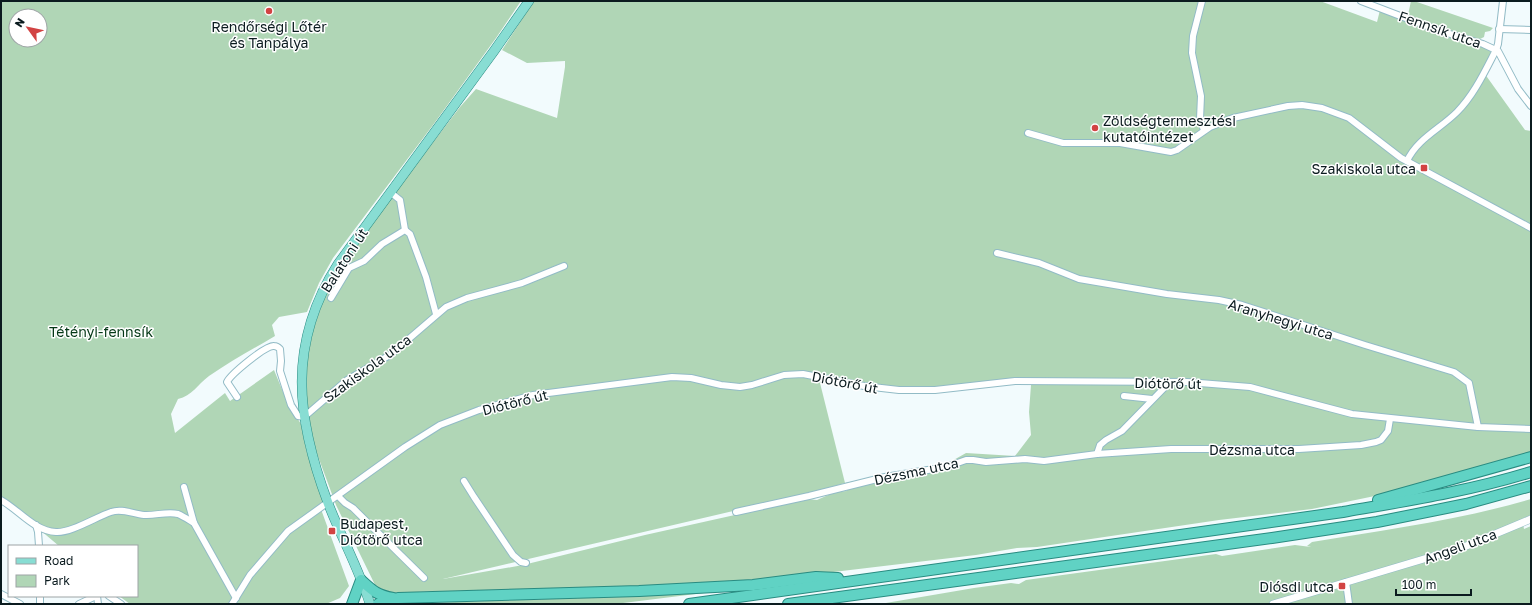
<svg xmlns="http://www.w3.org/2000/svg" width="1532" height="605" font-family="'Golos Text',sans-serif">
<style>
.green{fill:#b0d6b6;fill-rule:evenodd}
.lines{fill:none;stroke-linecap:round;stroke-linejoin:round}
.minor-casing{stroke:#92bbc6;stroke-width:8}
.tertiary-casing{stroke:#92bbc6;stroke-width:8}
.primary-casing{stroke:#298b81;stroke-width:10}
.trunk-casing{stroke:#298b81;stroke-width:12}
.minor{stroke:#fff;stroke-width:6}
.tertiary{stroke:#fff;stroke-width:7}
.primary{stroke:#88ddd3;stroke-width:9}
.trunk{stroke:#60d2c4;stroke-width:10}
.poi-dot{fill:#d24343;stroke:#fff;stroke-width:1.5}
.labels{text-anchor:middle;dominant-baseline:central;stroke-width:3;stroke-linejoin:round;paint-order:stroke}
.poi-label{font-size:14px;fill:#0b1b1f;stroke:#fff;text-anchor:start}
.street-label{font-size:14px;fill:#0b1b1f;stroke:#fff}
.park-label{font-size:14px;fill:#043816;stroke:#fff}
</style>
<rect width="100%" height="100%" fill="#f2fbfd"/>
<!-- green -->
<g class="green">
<path d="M1,1H521L496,38L433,125L333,258L319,283L307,312L279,317L272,325L275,336C253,349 231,361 209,376C198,384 192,396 178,399L171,414L175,433L225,393L230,401L274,370L288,404L301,424L307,453L324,501L322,512L349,586L340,598L326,604H130L119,596H137V546H59L1,497ZM16,16H40V40H16Z"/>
<path d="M534,1H1320L1377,22L1380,10L1475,43L1490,51L1491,53L1482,70L1525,130L1531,131V455L1394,492L1312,509L1219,520L1037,547L1017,548L976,555L825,573L746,580L641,586L486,592L447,591L386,593L378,591L336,505L316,451L307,421V360L313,330L321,307L334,276L396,191L460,107L476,89L557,118L565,67V61L527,63L502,50ZM820,383L898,393L985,385H1031L1029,412L1031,435L1015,456L966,453L950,462L845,483ZM845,483L847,491L835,492L817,500L807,499L645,535L523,565L443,579L810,493Z"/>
<polygon points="1411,1 1414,1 1493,28 1490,31 1485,32 1484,37 1480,39 1461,36 1408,15"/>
<path d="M1531,499V515L1522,519L1524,529L1531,526V604H880L974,588L1011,583L1019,584L1026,580L1216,554L1222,556L1295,545L1311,547L1307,546L1312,542C1385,530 1460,520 1531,499Z"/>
<polygon points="712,592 615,604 394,604 605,597"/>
</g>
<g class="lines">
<!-- minor casing -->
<g class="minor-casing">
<g id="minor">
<polyline points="1202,1 1193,36 1192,53 1201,96 1200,119 1204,130"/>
<polyline points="1361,1 1437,30 1483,44 1498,51 1518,89 1531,106"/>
<polyline points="1499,29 1531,30"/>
<polyline points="1028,133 1063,143 1120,143 1171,152 1177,150 1210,127 1233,118 1288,106 1302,105 1322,108 1349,118 1401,158 1531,228"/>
<path d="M1407,161C1417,139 1440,129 1457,112C1474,95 1485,71 1496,50L1498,44L1503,1"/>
<polyline points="390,192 400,200 405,230"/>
<polyline points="997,253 1039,263 1079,279 1167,294 1219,300 1242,305 1365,345 1454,372 1469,383 1478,427"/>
<polyline points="331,298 349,268 364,261 382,244 405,230 410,234 426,277 436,314"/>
<polyline points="1124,396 1152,399"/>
<path d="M237,397L227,382C231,374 266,345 274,346C277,346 278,347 280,349L281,361L280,371L291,405L298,416L304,417L347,380L390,355L446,307L467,298L522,283L564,266"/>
<polyline points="1097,454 1171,449 1299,449 1361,445 1376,442 1381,440 1388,431 1390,419"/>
<polyline points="464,481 474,497 513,555 521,562 526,563"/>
<polyline points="184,487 194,523 236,598"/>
<polyline points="338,496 345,503 353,508 424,578"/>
<path d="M1,500C19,510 34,531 56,532C71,533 96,517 111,512C122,508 133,514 144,515C155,516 167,511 178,514C183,516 189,520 194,523"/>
<polyline points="736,512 809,496 885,477 946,467 966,460 973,460 986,462 1025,459 1044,461 1097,454 1100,445 1106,440 1122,431 1169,383"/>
<polyline points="36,525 38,532 39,546"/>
<polyline points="1346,582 1349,604"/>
<polyline points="1,594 20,604"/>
<polyline points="97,596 98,604"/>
<polyline points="109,596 121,604"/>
<polyline points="40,604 40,596"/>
<polyline points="79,604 96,596"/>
<polyline points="232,604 250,575 288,531 405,447 440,425 479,410 533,395 672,377 691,378 721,385 740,387 752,385 784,375 803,374 864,386 899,390 935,390 1015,381 1187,382 1250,387 1352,414 1478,427 1531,429"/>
</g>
</g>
<!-- tertiary casing -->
<g class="tertiary-casing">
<polyline id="tertiary" points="1273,604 1464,547 1531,519"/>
</g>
<!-- primary casing -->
<g class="primary-casing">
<path id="primary" d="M370,604C359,569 341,537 328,503C296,418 287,344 338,264L494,51L529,1"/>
</g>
<!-- trunk casing -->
<g class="trunk-casing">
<g id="trunk">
<polyline points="1378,500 1531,457"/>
<path d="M352,604L361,580C373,591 377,595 393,598"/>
<polyline points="378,604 382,602 398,598 639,591 753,585 816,577 838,578"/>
<path d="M689,604L1343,512C1406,501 1470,491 1531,472"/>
<polyline points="788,604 1272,538 1377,522 1466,504 1531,486"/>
</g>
</g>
<!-- minor -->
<use href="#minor" class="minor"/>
<!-- tertiary -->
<use href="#tertiary" class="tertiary"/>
<!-- primary -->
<use href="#primary" class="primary"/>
<!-- trunk -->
<use href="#trunk" class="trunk"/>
</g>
<!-- markers -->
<g class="poi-dot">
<circle cx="269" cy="11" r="4"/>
<circle cx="1095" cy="128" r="4"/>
<rect x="1420" y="164" width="8" height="8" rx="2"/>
<rect x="328" y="527" width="8" height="8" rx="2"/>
<rect x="1338" y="582" width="8" height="8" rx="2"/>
</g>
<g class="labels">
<!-- poi labels -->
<g class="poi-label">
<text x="269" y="26" text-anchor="middle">Rendőrségi Lőtér<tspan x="269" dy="16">és Tanpálya</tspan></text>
<text x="1103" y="120">Zöldségtermesztési<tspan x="1103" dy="16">kutatóintézet</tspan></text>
<text x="1416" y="168" text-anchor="end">Szakiskola utca</text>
<text x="340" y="523">Budapest,<tspan x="340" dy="16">Diótörő utca</tspan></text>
<text x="1334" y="586" text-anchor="end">Diósdi utca</text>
</g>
<!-- street labels -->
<g class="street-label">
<text transform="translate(1440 29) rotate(19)">Fennsík utca</text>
<text transform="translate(344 260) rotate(-57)">Balatoni út</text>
<text transform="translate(1281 319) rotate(17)">Aranyhegyi utca</text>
<text transform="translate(367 368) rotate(-36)">Szakiskola utca</text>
<text transform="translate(845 382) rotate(11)">Diótörő út</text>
<text transform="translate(1168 383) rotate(1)">Diótörő út</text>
<text transform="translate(515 402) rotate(-14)">Diótörő út</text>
<text x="1252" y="449">Dézsma utca</text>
<text transform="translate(916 471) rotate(-12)">Dézsma utca</text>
<text transform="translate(1460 546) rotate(-20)">Angeli utca</text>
</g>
<!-- park labels -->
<g class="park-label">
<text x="101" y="331">Tétényi-fennsík</text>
</g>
</g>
<!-- border -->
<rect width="1532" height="605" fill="none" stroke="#0b1b1f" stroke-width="4"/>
<!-- legend -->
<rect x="8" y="545" width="130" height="52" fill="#ffffff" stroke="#9da4a5"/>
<rect x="16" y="558" width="20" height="6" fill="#88ddd3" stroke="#9da4a5"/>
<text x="44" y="565" font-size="12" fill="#0b1b1f">Road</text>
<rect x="16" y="575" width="20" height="12" fill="#b0d6b6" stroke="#9da4a5"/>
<text x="44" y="585" font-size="12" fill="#0b1b1f">Park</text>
<!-- north arrow -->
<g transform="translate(28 28) rotate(303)"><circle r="19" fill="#ffffff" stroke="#9da4a5"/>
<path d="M0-3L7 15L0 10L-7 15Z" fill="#d24343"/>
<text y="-6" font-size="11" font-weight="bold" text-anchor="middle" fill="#0b1b1f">N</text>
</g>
<!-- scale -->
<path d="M1396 589v6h75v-6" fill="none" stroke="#0b1b1f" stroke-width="2"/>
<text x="1402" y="589" font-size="12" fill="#0b1b1f" stroke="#ffffff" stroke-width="3" paint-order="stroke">100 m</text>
</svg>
